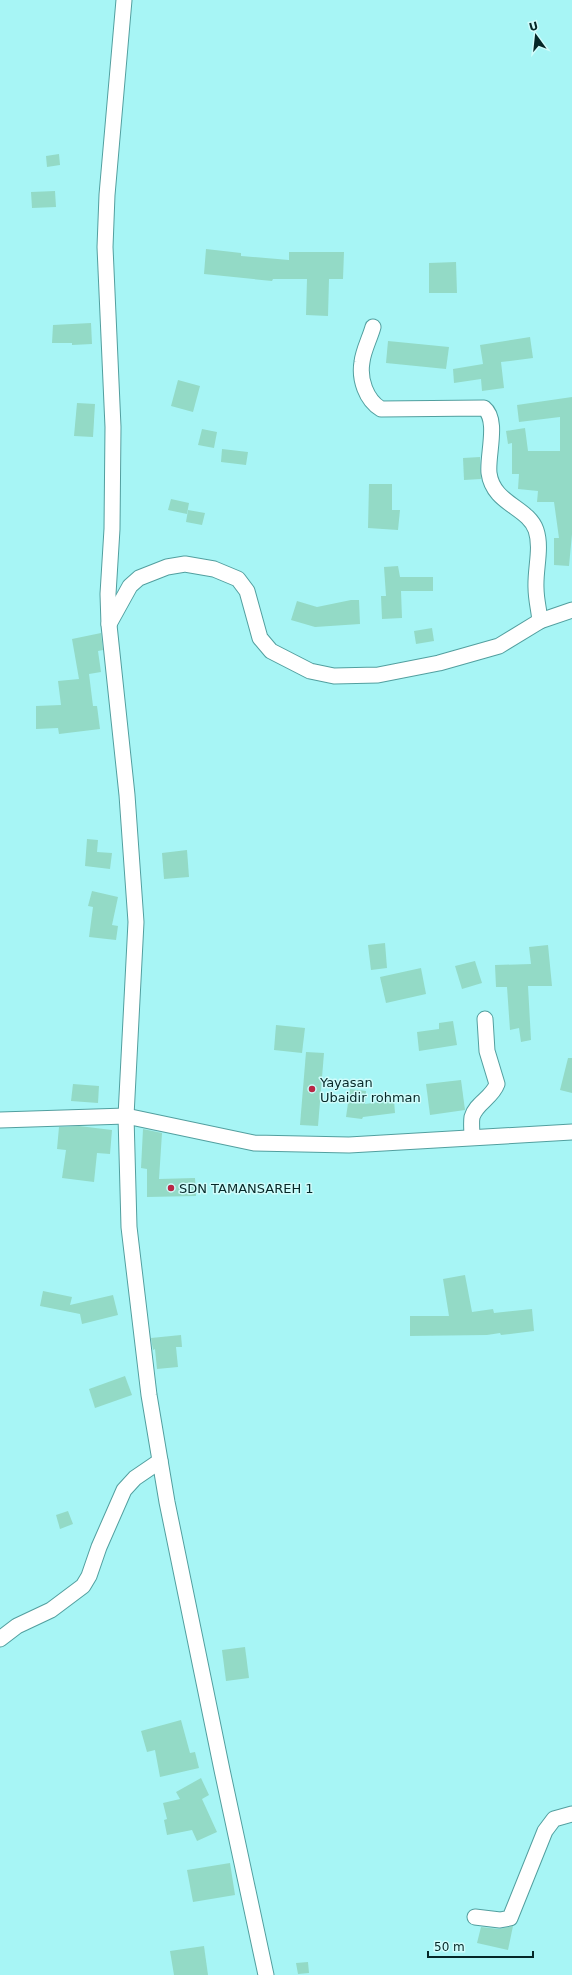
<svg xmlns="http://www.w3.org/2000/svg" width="572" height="1975" font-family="'DejaVu Sans',sans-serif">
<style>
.building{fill:#93dac6}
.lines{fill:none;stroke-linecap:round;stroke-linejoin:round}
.minor-casing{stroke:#529f9f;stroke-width:17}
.minor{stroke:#fff;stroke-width:15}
.poi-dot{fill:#b92745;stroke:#cffcfb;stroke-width:1.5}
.labels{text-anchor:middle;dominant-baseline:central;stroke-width:3;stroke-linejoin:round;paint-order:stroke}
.poi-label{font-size:13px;fill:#052727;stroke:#cffcfb;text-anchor:start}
</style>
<rect width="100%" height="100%" fill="#a7f5f5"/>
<!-- building -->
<g class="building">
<polygon points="59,154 60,165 47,167 46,156"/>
<polygon points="55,191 56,207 32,208 31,192"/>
<polygon points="206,249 241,253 241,256 289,260 289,252 344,252 343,279 329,279 328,316 306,315 307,279 273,279 272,281 204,274"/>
<polygon points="456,262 457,293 429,293 429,263"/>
<polygon points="91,323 92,344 72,345 72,343 52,343 53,325"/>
<polygon points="530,337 533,358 501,362 504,388 482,391 481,379 454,383 453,369 483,364 480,345"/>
<polygon points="388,341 449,347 446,369 386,363"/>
<polygon points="178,380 200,386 193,412 171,406"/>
<polygon points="572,397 572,534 569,566 554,565 554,538 559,538 554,502 537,502 538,491 518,489 519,474 512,474 512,443 508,444 506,431 525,428 528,451 560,451 560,417 519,422 517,405"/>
<polygon points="77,403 95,404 93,437 74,436"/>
<polygon points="202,429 217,432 214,448 198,445"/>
<polygon points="222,449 248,452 246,465 221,462"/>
<polygon points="480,457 481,479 464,480 463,458"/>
<polygon points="369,484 392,484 392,510 400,510 398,530 368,528"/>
<polygon points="171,499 189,503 187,514 168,510"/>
<polygon points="188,510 205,513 202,525 186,522"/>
<polygon points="398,566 400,577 433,577 433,591 401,591 402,618 382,619 381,596 386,596 384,567"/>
<polygon points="351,600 359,600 360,624 315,627 291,620 297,601 317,607"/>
<polygon points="432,628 434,641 416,644 414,631"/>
<polygon points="101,633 103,650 98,651 101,672 89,674 93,706 97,706 100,729 59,734 58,728 36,729 36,706 61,705 58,681 79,679 72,639"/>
<polygon points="87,839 98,840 97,852 112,853 110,869 85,866"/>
<polygon points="187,850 189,877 164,879 162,853"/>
<polygon points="92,891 118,897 112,925 118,926 116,940 89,937 93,907 88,906"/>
<polygon points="385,943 387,968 371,970 368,945"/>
<polygon points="548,945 552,986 528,986 531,1040 521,1042 519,1028 510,1030 507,987 496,987 495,965 531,964 529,947"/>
<polygon points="475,961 482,983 462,989 455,966"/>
<polygon points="421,968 426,994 386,1003 380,977"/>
<polygon points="453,1021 457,1045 419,1051 417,1032 439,1029 439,1023"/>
<polygon points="276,1025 305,1028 302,1053 274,1050"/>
<polygon points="306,1052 324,1053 318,1126 300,1125"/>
<polygon points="568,1058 572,1058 572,1093 560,1090"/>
<polygon points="461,1080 465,1110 430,1115 426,1084"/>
<polygon points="73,1084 99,1086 98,1103 71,1101"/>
<polygon points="350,1089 366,1091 365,1104 394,1100 395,1113 363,1117 362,1119 346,1117"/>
<polygon points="79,1126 112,1130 110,1154 97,1153 94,1182 62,1178 66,1150 57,1149 59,1127"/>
<polygon points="143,1129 162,1133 159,1179 195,1178 196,1196 147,1197 147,1169 141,1168"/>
<polygon points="465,1275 472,1312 493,1309 494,1313 532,1309 534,1331 501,1335 500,1333 487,1335 410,1336 410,1316 449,1316 443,1279"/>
<polygon points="43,1291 72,1297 70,1305 113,1295 118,1315 82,1324 80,1314 40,1306"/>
<polygon points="181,1335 182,1347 176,1347 178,1367 157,1369 155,1349 153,1350 151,1338"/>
<polygon points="125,1376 132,1395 95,1408 89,1389"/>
<polygon points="68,1511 73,1524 60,1529 56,1515"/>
<polygon points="245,1647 249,1678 226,1681 222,1650"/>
<polygon points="181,1720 190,1753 195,1752 199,1768 160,1777 155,1750 147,1752 141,1731"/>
<polygon points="201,1778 209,1795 202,1799 217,1832 197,1841 192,1830 167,1835 164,1820 167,1819 163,1803 180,1799 176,1792"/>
<polygon points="230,1863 235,1895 193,1902 187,1870"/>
<polygon points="513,1926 508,1950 477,1943 481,1927 499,1929"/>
<polygon points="204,1946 208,1975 174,1975 170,1951"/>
<polygon points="308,1962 309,1973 298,1974 296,1963"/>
</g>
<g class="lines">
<!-- minor casing -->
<g class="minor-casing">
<g id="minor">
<polyline points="124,0 107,195 105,247 113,427 112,529 108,594 109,625 127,795 136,922 126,1116 129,1227 149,1395 167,1502 222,1770 266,1975"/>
<path d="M373,327C370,338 363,351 362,362C359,379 366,400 381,409L484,408C499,420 487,455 489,473C493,504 528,507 536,530C542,548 535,569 536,588C536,599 539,610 540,621"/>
<polyline points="109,624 130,586 139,578 167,567 185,564 214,569 238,579 247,591 260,638 271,651 310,671 334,676 378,675 439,663 499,646 540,621 572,610"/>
<polyline points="0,1120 126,1116 254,1143 349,1145 572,1132"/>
<path d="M472,1137C472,1131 471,1123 472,1117C476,1103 492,1098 497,1084L487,1051L485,1019"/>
<polyline points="0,1639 17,1626 51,1610 83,1586 89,1576 99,1547 124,1490 135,1478 160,1461"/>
<polyline points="475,1917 500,1920 510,1918 545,1831 554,1819 572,1814"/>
</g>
</g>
<!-- minor -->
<use href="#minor" class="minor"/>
</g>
<!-- markers -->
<g class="poi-dot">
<circle cx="312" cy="1089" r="4"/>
<circle cx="171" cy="1188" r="4"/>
</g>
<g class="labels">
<!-- poi labels -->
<g class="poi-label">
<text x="320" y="1082">Yayasan<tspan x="320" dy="15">Ubaidir rohman</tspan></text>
<text x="179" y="1188">SDN TAMANSAREH 1</text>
</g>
</g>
<!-- north arrow -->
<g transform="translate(536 36) rotate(345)" stroke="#cffcfb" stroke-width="3" paint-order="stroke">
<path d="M0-3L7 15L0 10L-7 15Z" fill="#052727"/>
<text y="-6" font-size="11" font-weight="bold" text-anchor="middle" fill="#052727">U</text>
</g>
<!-- scale -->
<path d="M428 1951v6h105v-6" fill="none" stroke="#052727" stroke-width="2"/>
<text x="434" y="1951" font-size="12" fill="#052727" stroke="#cffcfb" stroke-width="3" paint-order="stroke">50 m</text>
</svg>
